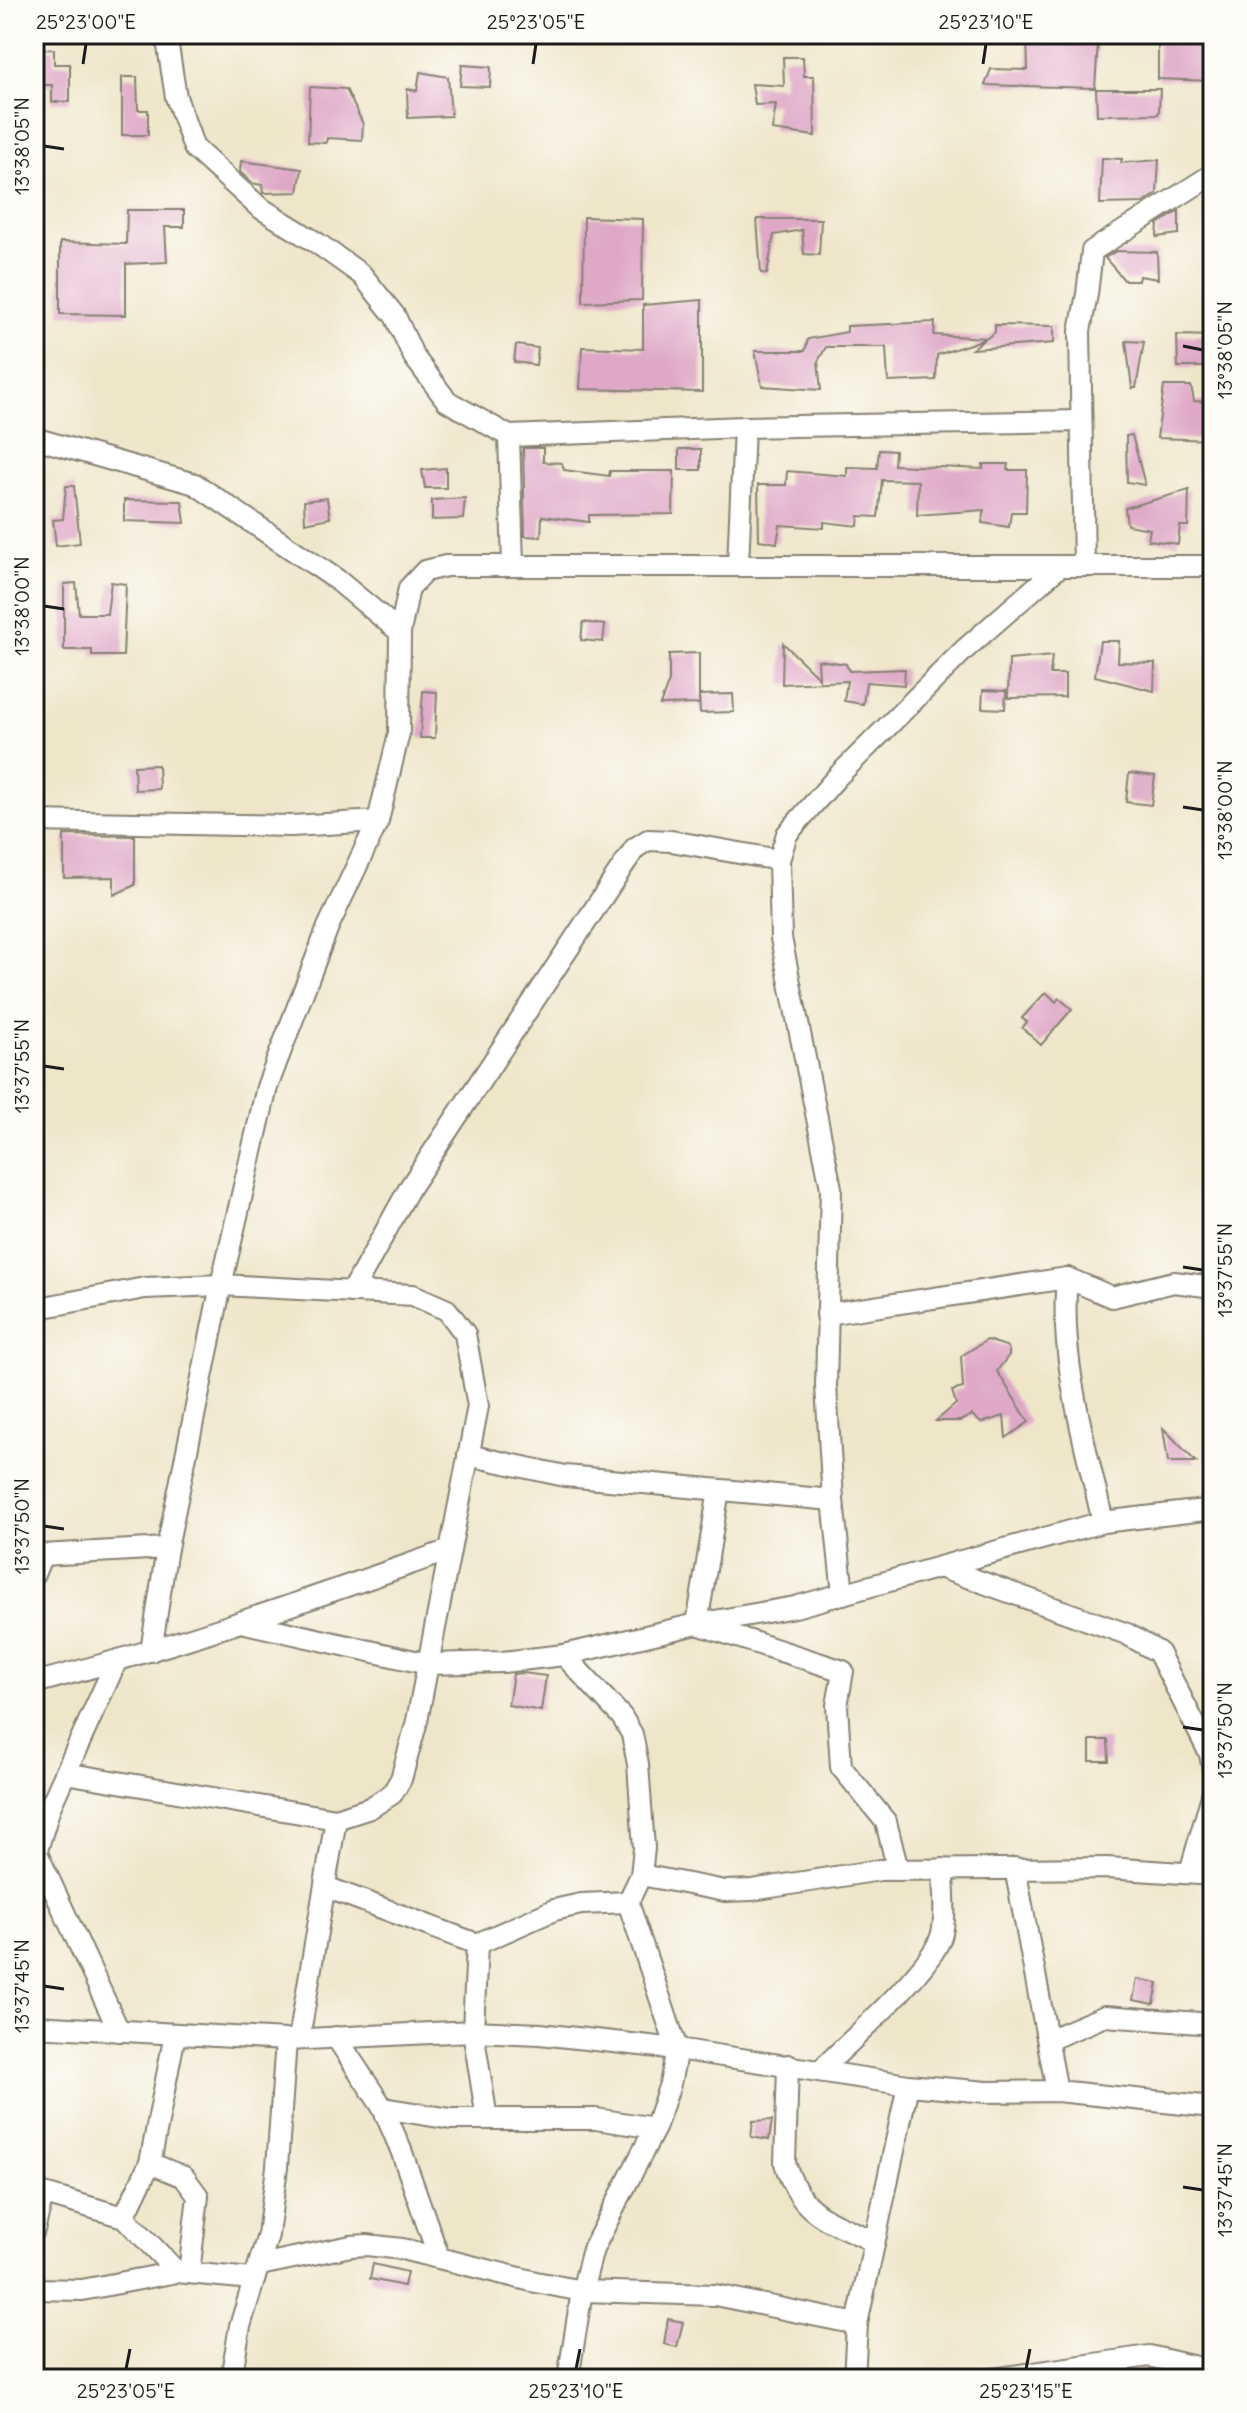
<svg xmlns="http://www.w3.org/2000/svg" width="1247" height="2413" font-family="Delius,sans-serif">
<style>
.building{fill:#dfa8c7}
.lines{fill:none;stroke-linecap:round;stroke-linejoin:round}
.minor-casing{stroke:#868173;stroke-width:24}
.minor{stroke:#fff;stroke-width:20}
.ticks{fill:none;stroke:#1c1c1c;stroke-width:3}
.neatline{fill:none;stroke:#1c1c1c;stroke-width:3}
.ticks-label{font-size:20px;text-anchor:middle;fill:#1c1c1c}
</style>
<rect width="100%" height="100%" fill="#fdfcf7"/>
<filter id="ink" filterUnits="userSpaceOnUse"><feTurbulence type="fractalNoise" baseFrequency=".0125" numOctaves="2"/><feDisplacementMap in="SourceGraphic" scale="16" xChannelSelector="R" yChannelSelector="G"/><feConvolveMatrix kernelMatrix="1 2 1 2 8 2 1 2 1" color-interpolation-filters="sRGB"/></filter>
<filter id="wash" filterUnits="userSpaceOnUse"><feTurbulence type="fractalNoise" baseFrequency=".006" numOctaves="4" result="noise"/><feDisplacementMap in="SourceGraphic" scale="32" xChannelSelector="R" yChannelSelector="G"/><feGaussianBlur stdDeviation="1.8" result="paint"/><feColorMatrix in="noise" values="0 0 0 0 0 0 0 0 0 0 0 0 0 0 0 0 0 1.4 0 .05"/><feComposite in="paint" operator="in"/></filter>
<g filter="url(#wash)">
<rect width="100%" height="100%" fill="#efe6ca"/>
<g id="blocks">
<!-- building -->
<g class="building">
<polygon points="1049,38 1098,42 1095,88 985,85 991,69 1028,70 1027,39"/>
<polygon points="1197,38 1213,39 1209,81 1158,79 1158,41 1197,41"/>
<polygon points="54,49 54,64 70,64 70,102 52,102 52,85 34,85 34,50"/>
<polygon points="783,57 803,57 804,76 814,76 815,136 772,130 776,104 755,105 752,84 784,86"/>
<polygon points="462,65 491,67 490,87 460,86"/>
<polygon points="420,72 448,77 451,116 408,118 407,89 417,91"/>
<polygon points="122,77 137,77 138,110 148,110 148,135 122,135"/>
<polygon points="310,87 346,89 363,124 362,140 327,138 326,143 308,142"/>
<polygon points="1096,89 1160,89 1159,112 1158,114 1097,115"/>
<polygon points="1102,158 1122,159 1121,163 1159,160 1157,194 1143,203 1100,204"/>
<polygon points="241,161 302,169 298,192 263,193 262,185 252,183 240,172"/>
<polygon points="127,210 184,210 184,227 165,227 167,262 126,264 126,315 60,314 60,242 126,244"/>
<polygon points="1179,211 1179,234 1157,237 1158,224"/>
<polygon points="584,217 643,219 642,300 583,302"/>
<polygon points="757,219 821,219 819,255 804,254 802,230 774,235 767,274 761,273"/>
<polygon points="1116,251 1157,252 1158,279 1139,276 1138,281 1125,281 1105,258"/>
<polygon points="702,300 702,392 580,389 582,347 643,349 643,305"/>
<polygon points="935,322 934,335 987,338 995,332 995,325 1054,326 1054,343 972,349 985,339 937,355 936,380 888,382 886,347 826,347 818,361 821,390 762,386 755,351 805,351 808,339 847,332 847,326"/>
<polygon points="1177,335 1213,336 1213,367 1178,367"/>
<polygon points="1126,341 1144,342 1136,388 1132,388"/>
<polygon points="516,345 538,348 536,365 514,362"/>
<polygon points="1164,386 1191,386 1194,401 1213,402 1213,440 1157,438"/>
<polygon points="1132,435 1145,485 1127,482 1126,436"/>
<polygon points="523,448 543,448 543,462 562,463 564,470 609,476 610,471 674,471 673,514 589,515 589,522 542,516 541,537 525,536"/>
<rect x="679" y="449" width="22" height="21"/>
<polygon points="879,450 895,451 894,465 983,469 983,464 1008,464 1007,470 1027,470 1026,512 1011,512 1009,527 982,523 984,510 917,515 918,481 882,480 878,517 859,516 858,526 824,522 824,528 780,525 777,543 759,540 758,485 786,485 787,471 847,476 847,467 877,468"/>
<polygon points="446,468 446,488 425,488 422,470"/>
<polygon points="66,486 74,486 80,543 56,546 53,520 63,519"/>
<polygon points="1189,490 1188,526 1180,526 1178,544 1148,540 1150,529 1127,525 1125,508"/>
<polygon points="327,498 330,518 305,523 304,501"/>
<polygon points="465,498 463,519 432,520 432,500"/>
<polygon points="124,500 182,501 185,523 124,521"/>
<polygon points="111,582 126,584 123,656 92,656 92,650 64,650 64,584 76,583 79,614 107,614"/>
<polygon points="583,622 605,625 603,642 581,640"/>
<polygon points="1100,641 1119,641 1118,662 1155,663 1154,691 1095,676"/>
<polygon points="783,643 819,678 818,660 846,664 849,671 905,669 904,685 866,682 863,704 844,701 847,681 782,684"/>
<polygon points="699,653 699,704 660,705 669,681 669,654"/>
<polygon points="1052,656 1050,674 1065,674 1065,697 1008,698 1009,660"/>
<polygon points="983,690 1006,691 1005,709 982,708"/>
<polygon points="423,691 437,692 435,738 420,738"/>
<polygon points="733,694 734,712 700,713 699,695"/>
<polygon points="158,765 159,789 135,790 134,766"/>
<polygon points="1129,773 1155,776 1151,805 1126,802"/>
<polygon points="64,835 135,836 135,885 114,895 114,877 64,878"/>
<polygon points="1046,992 1056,1002 1059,998 1072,1009 1041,1045 1022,1028 1027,1022 1022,1018"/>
<polygon points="987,1340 1006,1346 1009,1350 1009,1355 997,1371 1029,1422 1006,1438 1004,1416 981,1423 972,1415 960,1421 936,1421 956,1404 952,1391 963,1388 961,1356"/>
<polygon points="1163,1428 1196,1462 1168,1462"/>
<polygon points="523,1673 546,1676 541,1711 508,1705 513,1674"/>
<polygon points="1090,1740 1108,1740 1109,1761 1090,1761"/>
<polygon points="1137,1979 1158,1983 1154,2004 1133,2000"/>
<polygon points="772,2120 769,2140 751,2137 753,2121"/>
<polygon points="373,2264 407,2272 404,2286 370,2279"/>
<polygon points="668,2319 683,2322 677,2347 664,2344"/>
</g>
</g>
</g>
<g filter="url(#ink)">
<use href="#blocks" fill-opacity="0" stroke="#868173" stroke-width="2"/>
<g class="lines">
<!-- minor casing -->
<g class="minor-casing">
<g id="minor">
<polyline points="166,34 176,97 194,148 259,207 317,243 362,275 395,316 414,357 447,401 509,436 744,427 1081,421"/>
<polyline points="509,436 513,565"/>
<polyline points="34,438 195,484 336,579 400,632"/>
<polyline points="738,565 744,427"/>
<polyline points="1084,566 1080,331 1087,294 1092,251 1213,174"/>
<polyline points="34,821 291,826 378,821 399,733 400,632 409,588 425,571 446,566 1213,566"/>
<path d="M1067,1278C1059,1360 1085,1442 1103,1522"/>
<polyline points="352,1292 410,1187 635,848 648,840 671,841 779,860"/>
<polyline points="34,1309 145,1288 221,1285 413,1295 447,1310 465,1334 478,1406 417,1721 401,1779 392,1794 370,1808 336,1819 65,1773"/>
<polyline points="827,1314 1067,1278 1112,1297 1174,1282 1213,1287"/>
<polyline points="468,1455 565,1476 833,1500"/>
<polyline points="719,1490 697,1624 843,1671 837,1706 841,1767 886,1822 898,1870"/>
<polyline points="34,1551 42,1555 167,1548"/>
<polyline points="942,1568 1127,1634 1158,1652 1210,1754 1213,1770"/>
<polyline points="34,1574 42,1555"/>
<polyline points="843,1594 833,1500 826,1386 831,1188 781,938 779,860 787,834 837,777 964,650 1060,566"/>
<polyline points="241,1622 428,1664 503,1662 564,1655 622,1717 632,1734 638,1764 644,1848 641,1875 628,1902 677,2049 670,2084 655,2128 593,2249 582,2291 568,2379"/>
<polyline points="151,1651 167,1548 221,1285 267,1087 328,927 378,821"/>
<polyline points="564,1655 697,1624 795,1607 1103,1522 1213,1509"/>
<path d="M34,1683C176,1647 312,1598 450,1550"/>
<polyline points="34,1851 36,1851 119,2031"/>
<polyline points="34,1860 50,1807 116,1662"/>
<polyline points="1015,1868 1057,2091"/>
<polyline points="1190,1872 1213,1792"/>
<polyline points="641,1875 725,1891 752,1890 880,1870 1107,1868 1213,1875"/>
<polyline points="326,1887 477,1944 554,1910 581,1904 628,1902"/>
<polyline points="477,1944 473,2031 487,2119"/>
<polyline points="34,2026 286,2040 473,2031 540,2034 677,2049 908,2085 987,2092 1057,2091 1213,2107"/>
<polyline points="336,2037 383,2108 401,2150 439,2258"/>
<polyline points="299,2039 336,1819"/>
<polyline points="1048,2040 1105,2016 1213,2024"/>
<path d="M788,2065L785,2163C801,2216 827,2219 873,2241"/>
<path d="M821,2070C848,2043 930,1970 941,1937C947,1917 943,1890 943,1869"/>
<polyline points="383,2108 451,2119 596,2119 655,2128"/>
<polyline points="150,2163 184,2177 198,2196 189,2273"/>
<polyline points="34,2191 124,2217 177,2272"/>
<polyline points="124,2217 150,2163 175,2034"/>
<polyline points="34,2230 43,2195"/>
<polyline points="260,2265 351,2246 367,2245 402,2249 536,2282 582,2291 715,2295 857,2324"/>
<polyline points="34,2289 82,2290 177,2272 252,2279"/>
<polyline points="231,2379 240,2326 268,2235 277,2167 286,2040"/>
<polyline points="854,2379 857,2324 908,2085"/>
<polyline points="992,2379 1149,2356 1213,2371"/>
</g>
</g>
<!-- minor -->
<use href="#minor" class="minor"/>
</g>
</g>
<!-- ticks -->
<path class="ticks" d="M83,64L86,44M533,64L536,44M983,64L986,44M44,146L64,149M1183,346L1203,350M44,606L64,609M1183,807L1203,810M44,1066L64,1069M1183,1267L1203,1270M44,1526L64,1529M1183,1727L1203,1730M44,1986L64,1989M1183,2187L1203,2190M126,2369L130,2349M576,2369L580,2349M1026,2369L1030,2349"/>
<!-- margin -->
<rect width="1247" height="2413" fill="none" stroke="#fdfcf7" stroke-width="88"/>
<rect x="44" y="44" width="1159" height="2325" class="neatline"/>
<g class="ticks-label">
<text x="86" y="29">25°23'00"E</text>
<text x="536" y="29">25°23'05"E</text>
<text x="986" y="29">25°23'10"E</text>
<text transform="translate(22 146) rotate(-90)" y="7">13°38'05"N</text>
<text transform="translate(1225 350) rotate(-90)" y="7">13°38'05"N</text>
<text transform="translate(22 606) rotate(-90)" y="7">13°38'00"N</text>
<text transform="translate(1225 810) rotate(-90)" y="7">13°38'00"N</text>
<text transform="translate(22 1066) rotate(-90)" y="7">13°37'55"N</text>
<text transform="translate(1225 1270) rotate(-90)" y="7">13°37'55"N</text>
<text transform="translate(22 1526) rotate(-90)" y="7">13°37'50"N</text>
<text transform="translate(1225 1730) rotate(-90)" y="7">13°37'50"N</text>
<text transform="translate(22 1986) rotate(-90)" y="7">13°37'45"N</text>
<text transform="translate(1225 2190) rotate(-90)" y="7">13°37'45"N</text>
<text x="126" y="2398">25°23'05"E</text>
<text x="576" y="2398">25°23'10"E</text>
<text x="1026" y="2398">25°23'15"E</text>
</g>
</svg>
